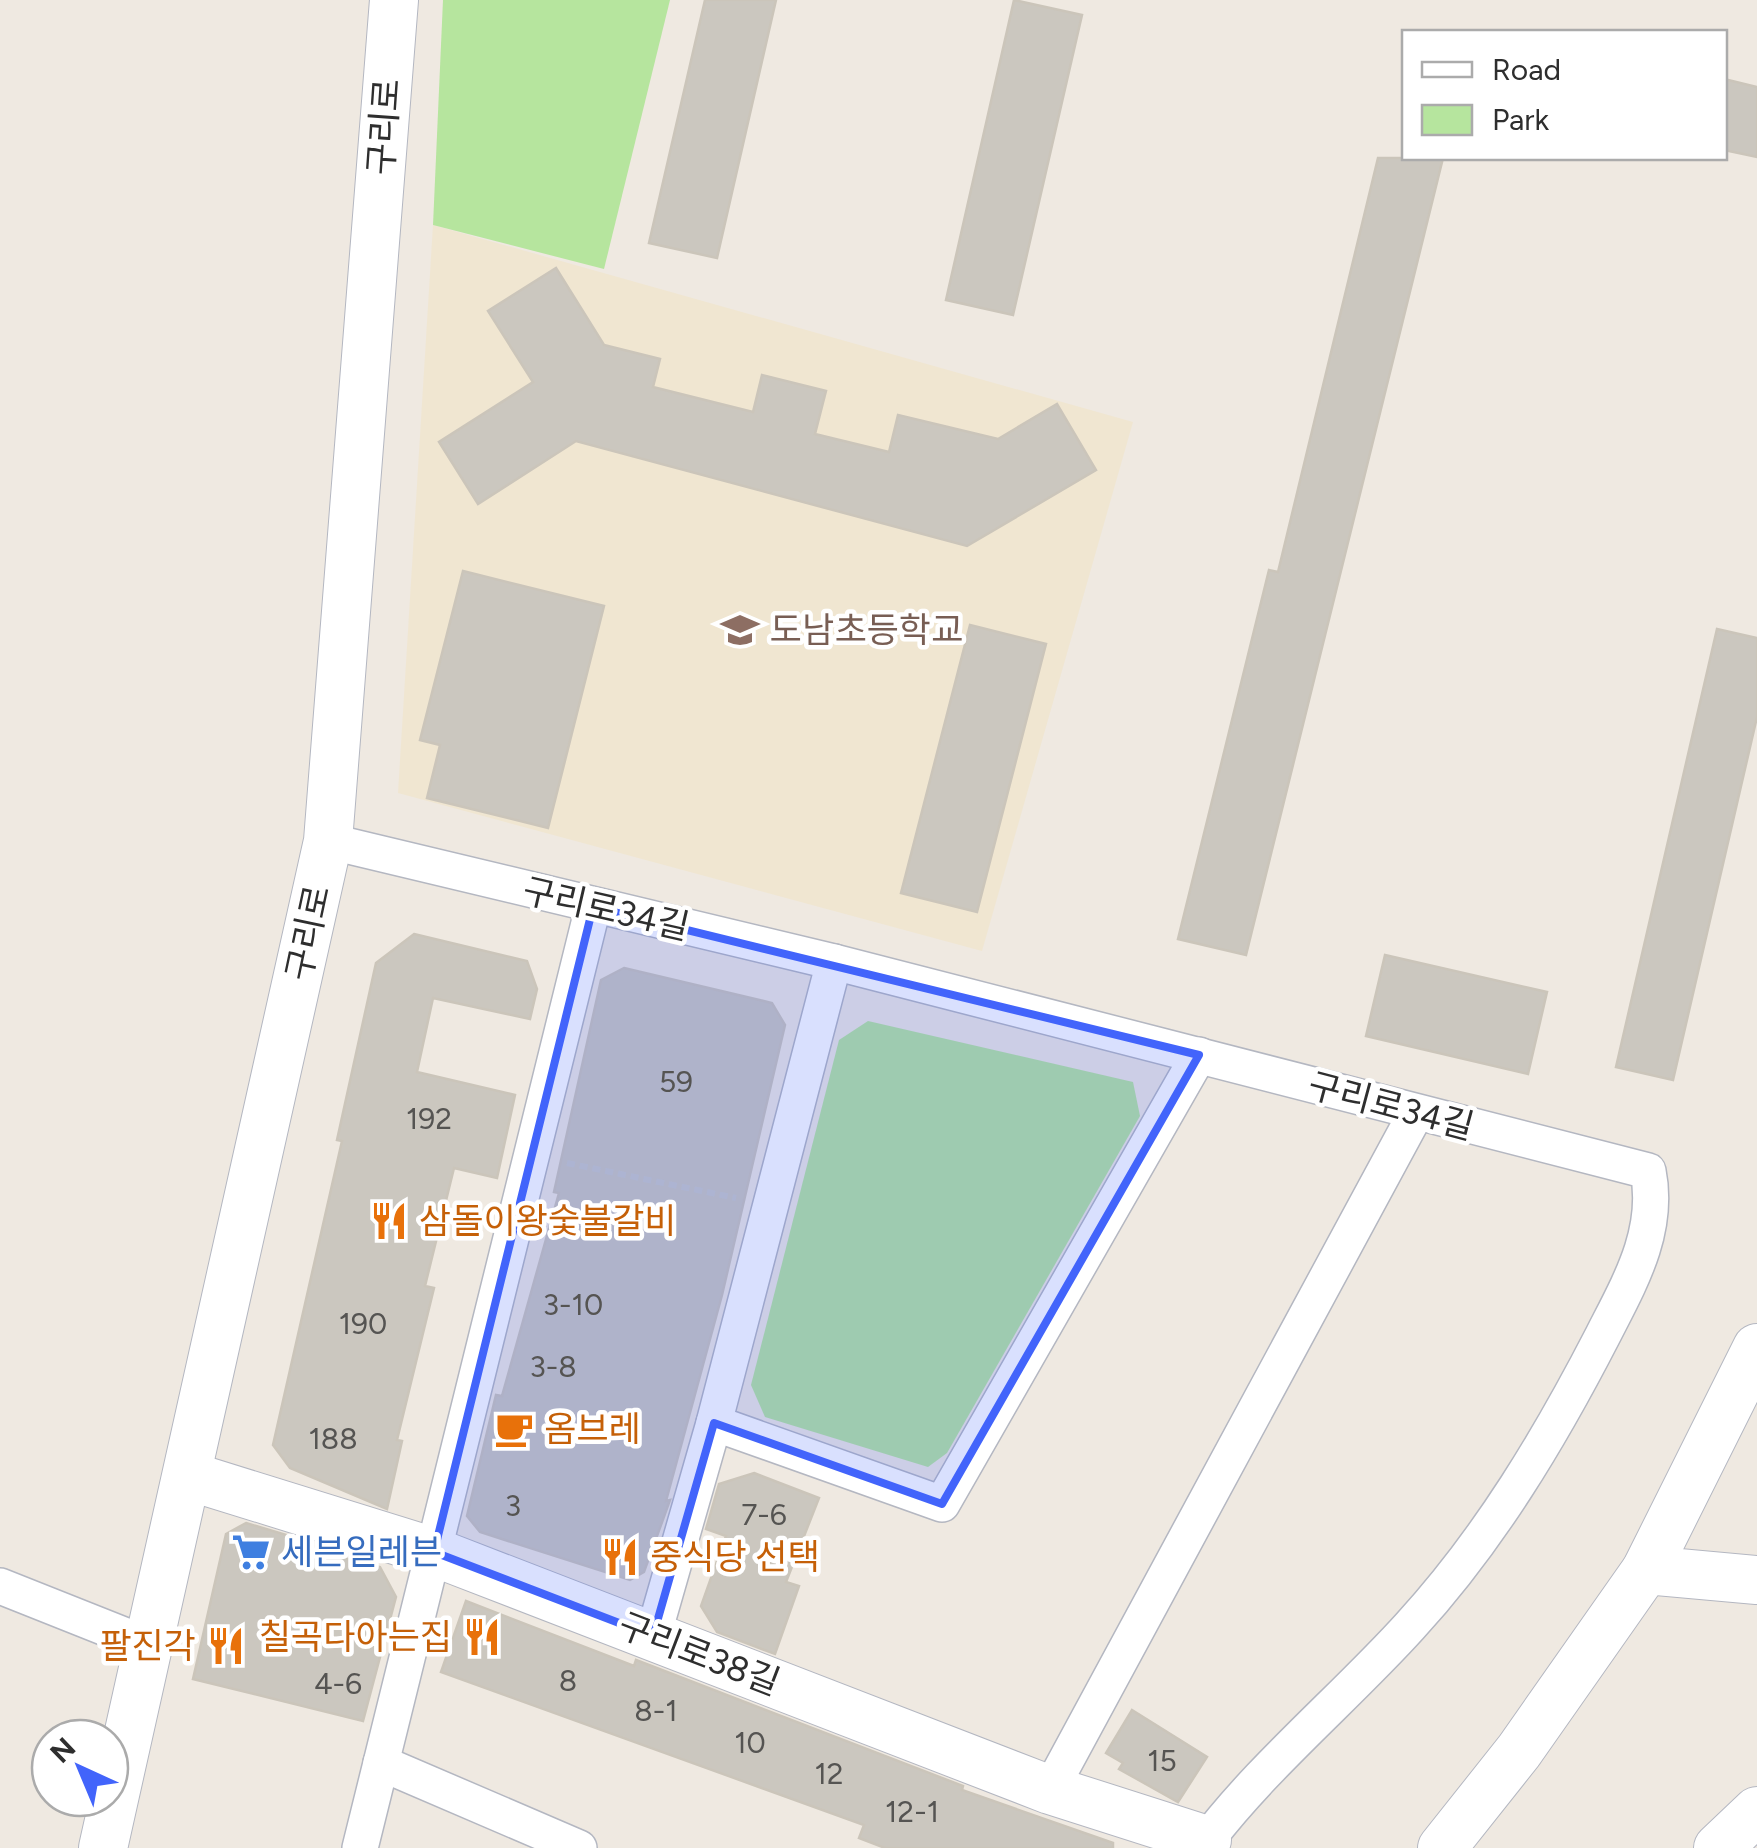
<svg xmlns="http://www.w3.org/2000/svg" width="1757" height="1848" font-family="Figtree,'Noto Sans KR',sans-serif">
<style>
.education{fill:#f0e6d1}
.green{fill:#b6e59e}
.building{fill:#cbc7bf;stroke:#cbc5ba;stroke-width:2.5}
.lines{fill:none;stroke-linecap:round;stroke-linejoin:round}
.street-casing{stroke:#b4b7c1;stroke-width:38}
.secondary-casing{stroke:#b4b7c1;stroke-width:50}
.path{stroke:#c9c9c9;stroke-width:6;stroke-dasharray:8 5;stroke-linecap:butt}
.street{stroke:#fff;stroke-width:35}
.secondary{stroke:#fff;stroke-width:48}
.marked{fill:#4264fb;fill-opacity:0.2;stroke:#4264fb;stroke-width:8;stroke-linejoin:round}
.labels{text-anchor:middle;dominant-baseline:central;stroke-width:9;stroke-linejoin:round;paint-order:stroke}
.number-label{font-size:30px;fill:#555452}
.street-label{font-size:35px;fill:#2e2e2e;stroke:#fff}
.education-label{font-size:35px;fill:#785e54;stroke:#fff;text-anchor:start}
.food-label{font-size:35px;fill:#c56008;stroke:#fff;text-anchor:start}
.shop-label{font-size:35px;fill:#366cbe;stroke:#fff;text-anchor:start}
</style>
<rect width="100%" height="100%" fill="#efe9e1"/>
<!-- education -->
<polygon class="education" points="433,225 1133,422 982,951 398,793"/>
<!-- green -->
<g class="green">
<polygon points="443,0 670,0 604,269 433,225"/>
<polygon points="868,1021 1133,1082 1140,1116 947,1453 928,1467 765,1417 751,1385 839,1040"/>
</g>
<!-- building -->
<g class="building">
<polygon points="705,0 776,0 717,258 649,243"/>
<polygon points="1014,0 1082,15 1013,315 946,300"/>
<polygon points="1724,79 1757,87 1757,157 1724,150"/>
<polygon points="1378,158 1443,158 1246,955 1178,939 1269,570 1278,572"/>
<polygon points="556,268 604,345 660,359 653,387 753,412 762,375 826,391 815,434 889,452 898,415 998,439 1057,404 1096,470 967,546 576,441 478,504 439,442 533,382 488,311"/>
<polygon points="463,571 604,606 548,828 427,798 440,745 420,740"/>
<polygon points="970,625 1046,644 977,912 901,893"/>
<polygon points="1717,629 1757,638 1757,717 1673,1080 1616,1067"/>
<polygon points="414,934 527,961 537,989 530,1019 433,998 417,1072 515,1095 497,1178 454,1168 425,1286 434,1288 397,1440 402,1441 387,1509 290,1468 273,1445 342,1141 337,1140 376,963"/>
<polygon points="1385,955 1547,992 1528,1074 1366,1036"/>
<polygon points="624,968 772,1003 785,1025 722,1295 666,1501 670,1500 644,1572 630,1580 480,1532 467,1516 496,1395 502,1396 559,1193 554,1192 601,980"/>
<polygon points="754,1473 819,1498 786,1582 799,1586 775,1654 717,1632 701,1606 726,1536 706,1529 719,1484"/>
<polygon points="246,1523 290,1536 288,1544 380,1567 396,1597 363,1721 193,1679 226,1534"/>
<polygon points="466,1601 634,1666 636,1660 706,1687 963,1786 962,1790 1113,1843 1113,1848 885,1848 859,1838 864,1825 441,1672"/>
<polygon points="1132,1710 1207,1757 1178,1802 1119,1769 1123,1763 1106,1753"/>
</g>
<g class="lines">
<!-- street casing -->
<g class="street-casing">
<g id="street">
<path d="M328,841L834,962L1648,1171C1660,1231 1630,1282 1603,1335C1550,1438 1489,1540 1410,1626C1345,1698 1257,1771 1201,1848"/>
<polyline points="714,1423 942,1504 1199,1055"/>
<polyline points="0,1586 146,1644"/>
<polyline points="653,1636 714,1423 834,962"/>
<polyline points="381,1763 579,1848"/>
<polyline points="1050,1790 1416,1113"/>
<polyline points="360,1848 593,907"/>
</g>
</g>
<!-- secondary casing -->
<g class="secondary-casing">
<g id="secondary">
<polyline points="189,1476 434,1552 1050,1790 1207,1840"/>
<polyline points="1646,1570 1757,1580"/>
<polyline points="103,1848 328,841 394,0"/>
<polyline points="1442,1848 1519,1751 1646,1570 1757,1348"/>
<polyline points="1718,1848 1757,1811"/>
</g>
</g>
<!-- path -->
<polyline class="path" points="567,1163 736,1198"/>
<!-- street -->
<use href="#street" class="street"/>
<!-- secondary -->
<use href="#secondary" class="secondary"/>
</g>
<!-- marked area -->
<path class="marked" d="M593,907L1199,1055L942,1504L714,1423L653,1636L434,1552Z"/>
<!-- icons -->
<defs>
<g id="school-bare" transform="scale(3)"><path d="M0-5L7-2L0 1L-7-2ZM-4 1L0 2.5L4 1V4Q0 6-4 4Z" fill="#8d6e63" stroke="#fff" stroke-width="2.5" paint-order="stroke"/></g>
<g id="restaurant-bare" transform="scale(3)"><path d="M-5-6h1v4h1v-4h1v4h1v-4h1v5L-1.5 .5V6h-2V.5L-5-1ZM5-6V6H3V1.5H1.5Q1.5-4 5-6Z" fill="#e8710a" stroke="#fff" stroke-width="2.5" paint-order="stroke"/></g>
<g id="cafe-bare" transform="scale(3)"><path d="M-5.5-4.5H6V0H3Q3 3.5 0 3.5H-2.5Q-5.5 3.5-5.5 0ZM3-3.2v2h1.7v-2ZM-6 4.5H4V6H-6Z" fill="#e8710a" stroke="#fff" stroke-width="2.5" paint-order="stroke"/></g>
<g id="supermarket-bare" transform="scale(3)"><path d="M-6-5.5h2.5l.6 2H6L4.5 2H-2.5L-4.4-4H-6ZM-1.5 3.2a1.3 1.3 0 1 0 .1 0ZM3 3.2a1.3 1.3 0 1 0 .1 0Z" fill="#3f7fe0" stroke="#fff" stroke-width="2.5" paint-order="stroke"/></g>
</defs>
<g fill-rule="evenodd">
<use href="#school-bare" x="740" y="630"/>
<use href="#restaurant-bare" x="389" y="1221"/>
<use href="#cafe-bare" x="514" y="1429"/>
<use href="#supermarket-bare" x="251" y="1552"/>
<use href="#restaurant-bare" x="620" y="1557"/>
<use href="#restaurant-bare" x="482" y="1637"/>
<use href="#restaurant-bare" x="226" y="1646"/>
</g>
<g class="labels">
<!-- number labels -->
<g class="number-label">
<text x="676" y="1081">59</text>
<text x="429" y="1118">192</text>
<text x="573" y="1304">3-10</text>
<text x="363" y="1323">190</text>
<text x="553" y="1366">3-8</text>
<text x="333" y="1438">188</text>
<text x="513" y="1505">3</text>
<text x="764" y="1514">7-6</text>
<text x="568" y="1680">8</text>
<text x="338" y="1683">4-6</text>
<text x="656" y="1710">8-1</text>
<text x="750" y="1742">10</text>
<text x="1162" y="1760">15</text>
<text x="829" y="1773">12</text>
<text x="912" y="1811">12-1</text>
</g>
<!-- street labels -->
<g class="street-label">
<text transform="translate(384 127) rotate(-86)">구리로</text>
<text transform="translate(606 909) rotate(13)">구리로34길</text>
<text transform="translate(308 933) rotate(-78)">구리로</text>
<text transform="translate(1391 1106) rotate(15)">구리로34길</text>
<text transform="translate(699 1654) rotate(21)">구리로38길</text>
</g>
<!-- education labels -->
<g class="education-label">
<text x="770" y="630">도남초등학교</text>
</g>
<!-- food labels -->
<g class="food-label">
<text x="419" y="1221">삼돌이왕숯불갈비</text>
<text x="544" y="1429">옴브레</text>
<text x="650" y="1557">중식당 선택</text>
<text x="452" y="1637" text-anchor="end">칠곡다아는집</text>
<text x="196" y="1646" text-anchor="end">팔진각</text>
</g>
<!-- shop labels -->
<g class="shop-label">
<text x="281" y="1552">세븐일레븐</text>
</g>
</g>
<!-- legend -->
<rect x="1402" y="30" width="325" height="130" fill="#ffffff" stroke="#ababab" stroke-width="2.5"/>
<rect x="1422" y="62" width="50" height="15" fill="#ffffff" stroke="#ababab" stroke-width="2.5"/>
<text x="1492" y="80" font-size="30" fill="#2e2e2e">Road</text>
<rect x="1422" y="105" width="50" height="30" fill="#b6e59e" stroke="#ababab" stroke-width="2.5"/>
<text x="1492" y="130" font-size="30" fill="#2e2e2e">Park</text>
<!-- north arrow -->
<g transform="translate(80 1768) rotate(316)"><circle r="48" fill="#ffffff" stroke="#ababab" stroke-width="2.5"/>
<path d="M0-8L18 38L0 25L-18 38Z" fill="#4264fb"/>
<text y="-15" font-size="28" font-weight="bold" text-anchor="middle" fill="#2e2e2e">N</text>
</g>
</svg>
